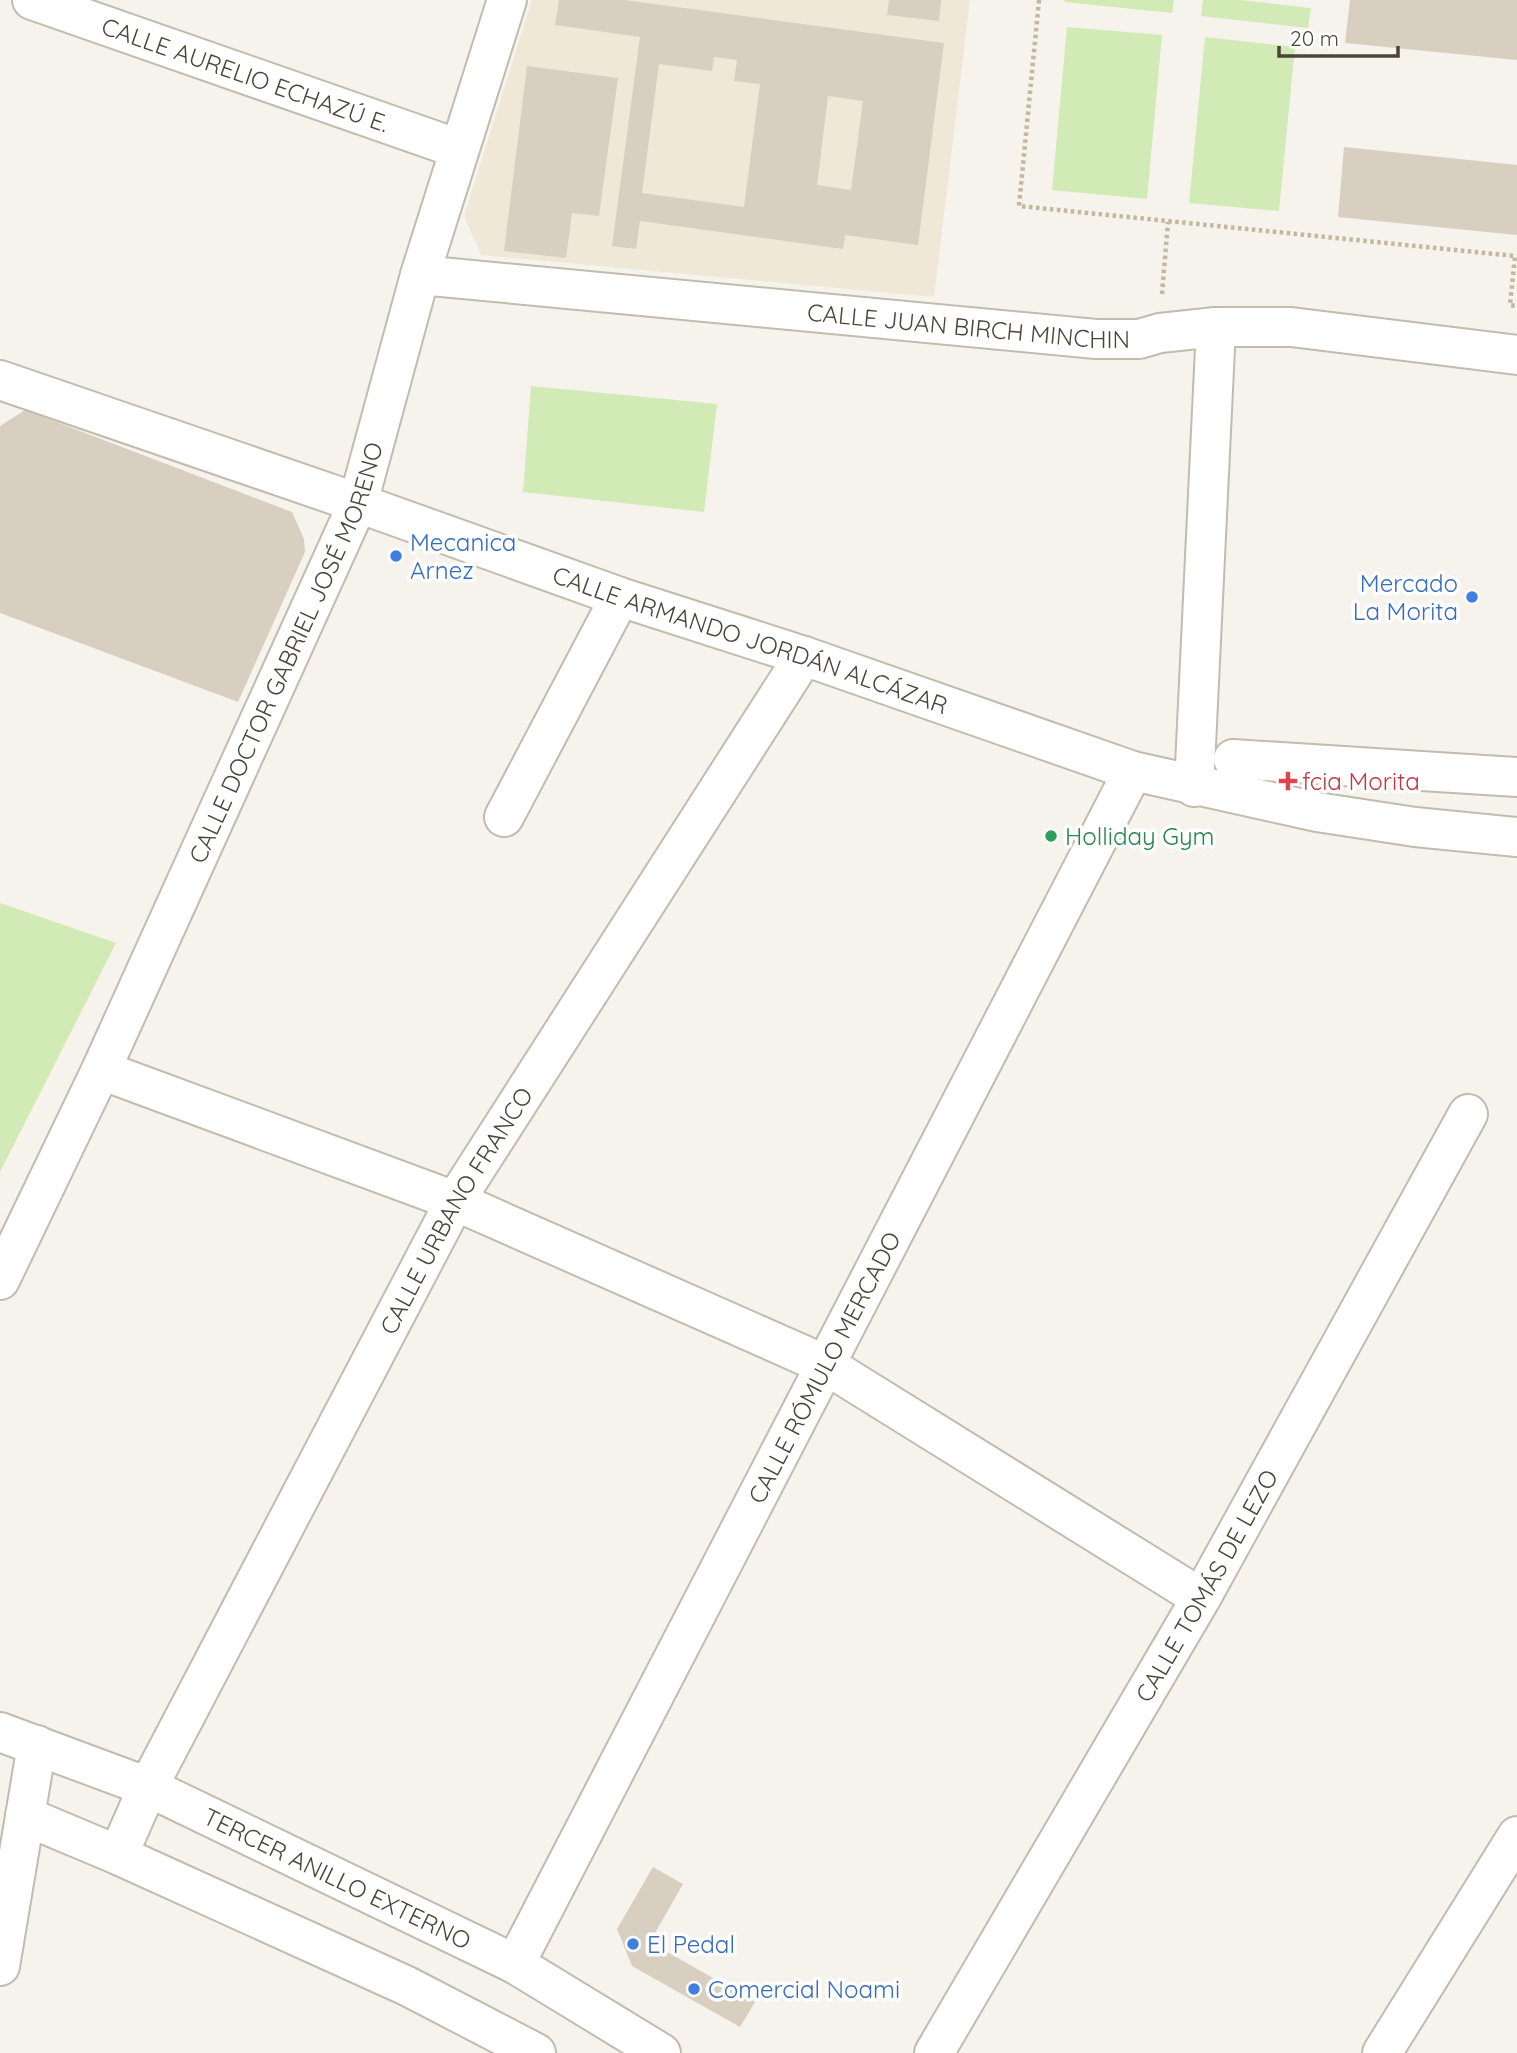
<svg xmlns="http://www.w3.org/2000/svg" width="1517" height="2053" font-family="Quicksand,sans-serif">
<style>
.education{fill:#efe8d6}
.green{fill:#d2eab5}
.building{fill:#d8cfc1;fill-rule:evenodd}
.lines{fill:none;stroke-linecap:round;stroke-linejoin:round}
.minor-casing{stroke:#c2bbae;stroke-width:42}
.path{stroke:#c4b79f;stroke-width:4.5;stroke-dasharray:3.5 3.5;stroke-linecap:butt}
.minor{stroke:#fff;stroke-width:38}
.shop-dot{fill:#3f7fe0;stroke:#fff;stroke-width:2.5}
.health-dot{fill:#e0444e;stroke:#fff;stroke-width:2.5}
.leisure-dot{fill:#2e9e5b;stroke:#fff;stroke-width:2.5}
.labels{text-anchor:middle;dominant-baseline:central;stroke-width:7;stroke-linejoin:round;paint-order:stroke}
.street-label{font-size:24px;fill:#4b4439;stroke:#fff}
.shop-label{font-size:24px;fill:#366cbe;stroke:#fff;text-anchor:start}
.health-label{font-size:24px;fill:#be3a42;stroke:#fff;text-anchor:start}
.leisure-label{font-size:24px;fill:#27864d;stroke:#fff;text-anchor:start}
</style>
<rect width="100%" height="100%" fill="#f6f3ec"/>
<!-- education -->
<polygon class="education" points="532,0 970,0 934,297 481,255 464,216"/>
<!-- green -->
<g class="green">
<polygon points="1065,0 1174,0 1172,13 1065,2"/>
<polygon points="1203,0 1240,0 1311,8 1308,28 1201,16"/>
<polygon points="1067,27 1162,35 1147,199 1052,190"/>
<polygon points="1205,37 1295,47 1279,211 1189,203"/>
<polygon points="531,386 717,404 704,512 523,492"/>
<polygon points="0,903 116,943 0,1172"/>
</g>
<!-- building -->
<g class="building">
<path d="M559,0H624L944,43L918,245L845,235L843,249L640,221L636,249L612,246L640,37L555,25ZM714,57L737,60L734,81L760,84L744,207L642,193L659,64L712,71ZM828,96L863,101L851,190L817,185Z"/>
<polygon points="889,0 941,0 939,21 887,15"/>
<polygon points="1350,0 1517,0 1517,60 1345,43"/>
<polygon points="527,66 618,78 599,216 572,213 566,258 504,251"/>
<polygon points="1344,147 1517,165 1517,235 1338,217"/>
<polygon points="25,410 292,512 304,539 305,552 238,702 0,613 0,426"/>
<polygon points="653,1867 683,1884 650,1942 755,2002 740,2027 632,1966 617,1929"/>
</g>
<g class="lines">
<!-- minor casing -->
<g class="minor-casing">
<g id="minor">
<path id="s1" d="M32,0L459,149"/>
<path id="s2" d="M420,275L1096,339H1139L1160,333L1216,327H1291L1517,355"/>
<path id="s3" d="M0,380L358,503L620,597L804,656L1133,771L1317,812L1415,827L1517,837"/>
<polyline points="1233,759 1517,777"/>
<polyline points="1194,787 1216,327"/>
<polyline points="504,817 620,597"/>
<polyline points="101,1070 455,1201 826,1365 1201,1598"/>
<path id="s4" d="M0,1280L101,1070L358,503L420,275L507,0"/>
<path id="s5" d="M0,1732L148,1787L515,1964L661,2053"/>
<polyline points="25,1816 118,1855 407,1986 536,2053"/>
<path id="s6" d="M118,1855L148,1787L455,1201L804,656"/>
<path id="s7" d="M515,1964L1133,771"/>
<polyline points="0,1966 37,1745"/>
<path id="s8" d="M934,2053L1201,1598L1468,1114"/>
<polyline points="1382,2053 1517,1836"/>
</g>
</g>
<!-- path -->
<g class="path">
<polyline points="1039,0 1019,206 1515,256 1510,305 1517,306"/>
<polyline points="1162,294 1168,222"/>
</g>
<!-- minor -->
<use href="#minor" class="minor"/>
</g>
<!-- markers -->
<g class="shop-dot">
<circle cx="396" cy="556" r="7"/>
<circle cx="1472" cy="597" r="7"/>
<circle cx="633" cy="1944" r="7"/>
<circle cx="694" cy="1989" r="7"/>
</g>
<path class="health-dot" d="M1284.5 770.5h7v7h7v7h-7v7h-7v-7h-7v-7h7z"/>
<circle class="leisure-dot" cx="1051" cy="836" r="7"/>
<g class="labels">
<!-- street labels -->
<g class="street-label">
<text stroke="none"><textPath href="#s1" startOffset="226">CALLE AURELIO ECHAZÚ E.</textPath></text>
<text stroke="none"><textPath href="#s2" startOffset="551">CALLE JUAN BIRCH MINCHIN</textPath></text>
<text stroke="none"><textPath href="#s3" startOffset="794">CALLE ARMANDO JORDÁN ALCÁZAR</textPath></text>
<text stroke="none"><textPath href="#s4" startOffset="690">CALLE DOCTOR GABRIEL JOSÉ MORENO</textPath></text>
<text stroke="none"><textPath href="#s6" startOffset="728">CALLE URBANO FRANCO</textPath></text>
<text stroke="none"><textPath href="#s7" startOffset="672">CALLE RÓMULO MERCADO</textPath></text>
<text stroke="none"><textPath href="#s8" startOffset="541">CALLE TOMÁS DE LEZO</textPath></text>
<text stroke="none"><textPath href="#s5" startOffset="368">TERCER ANILLO EXTERNO</textPath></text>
</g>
<!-- shop labels -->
<g class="shop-label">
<text x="410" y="542">Mecanica<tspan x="410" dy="28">Arnez</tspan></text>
<text x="1458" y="583" text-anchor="end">Mercado<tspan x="1458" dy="28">La Morita</tspan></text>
<text x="647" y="1944">El Pedal</text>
<text x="708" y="1989">Comercial Noami</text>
</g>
<!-- health labels -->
<g class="health-label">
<text x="1302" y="781">fcia Morita</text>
</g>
<!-- leisure labels -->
<g class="leisure-label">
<text x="1065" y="836">Holliday Gym</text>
</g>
</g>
<!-- scale -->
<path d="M1279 46v10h119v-10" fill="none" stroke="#4b4439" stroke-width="3.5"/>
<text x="1290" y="46" font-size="21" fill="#4b4439" stroke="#ffffff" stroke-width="5" paint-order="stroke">20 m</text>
</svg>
